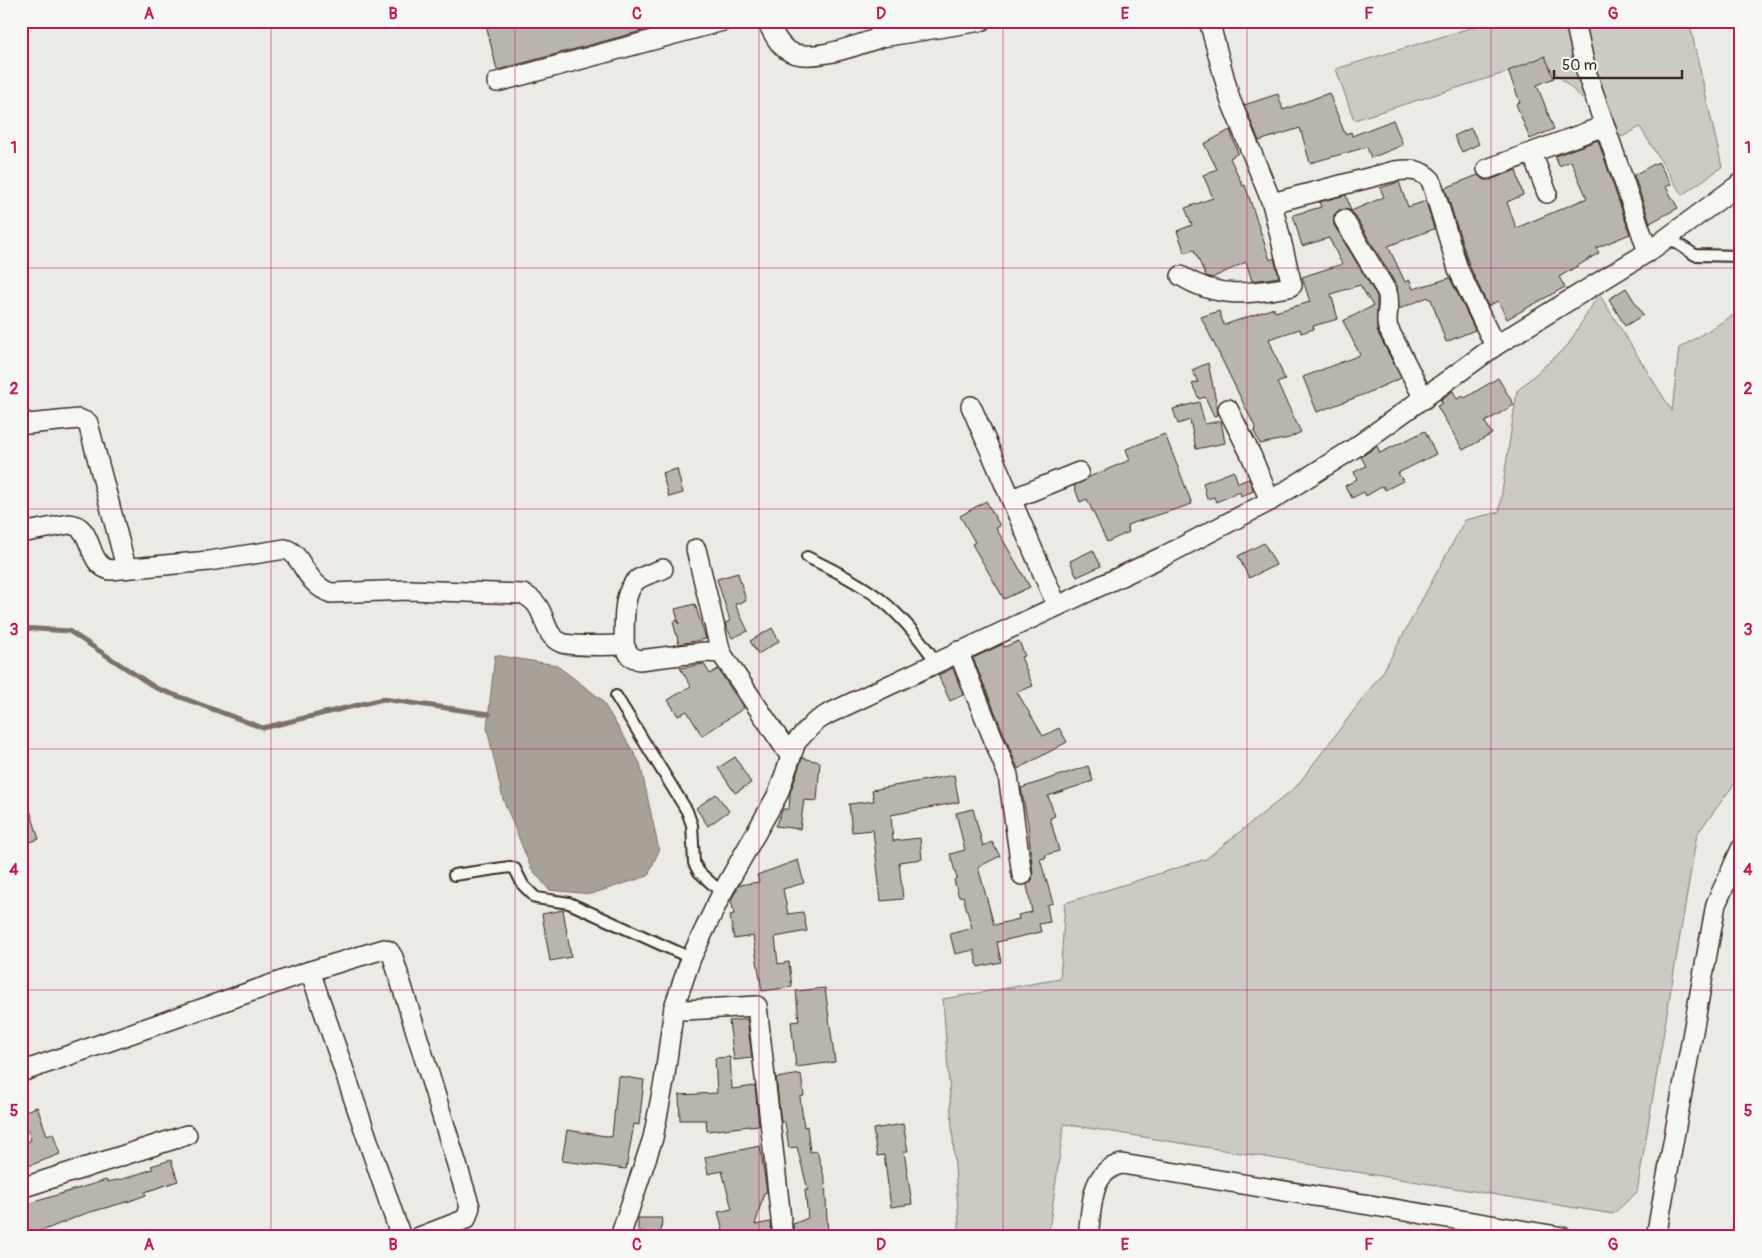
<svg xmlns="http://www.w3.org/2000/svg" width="1762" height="1258" font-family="Pangolin,sans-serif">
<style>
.green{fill:#cdcac4;stroke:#847a71}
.water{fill:#a8a198;stroke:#7c7167}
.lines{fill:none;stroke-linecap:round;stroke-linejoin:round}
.stream{stroke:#7c7167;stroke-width:5}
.building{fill:#bab4ae;stroke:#3b2a1e}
.lane-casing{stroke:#3b2a1e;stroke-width:14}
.street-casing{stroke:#3b2a1e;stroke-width:22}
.lane{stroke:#f6f6f2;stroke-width:10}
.street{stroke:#f6f6f2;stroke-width:19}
.grid{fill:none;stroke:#c2185b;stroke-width:1;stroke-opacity:0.55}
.neatline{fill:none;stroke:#c2185b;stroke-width:2}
.grid-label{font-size:16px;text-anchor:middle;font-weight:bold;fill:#c2185b}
</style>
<rect width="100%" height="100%" fill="#ebeae5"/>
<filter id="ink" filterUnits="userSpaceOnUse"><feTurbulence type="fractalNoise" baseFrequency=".02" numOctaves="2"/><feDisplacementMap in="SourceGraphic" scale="10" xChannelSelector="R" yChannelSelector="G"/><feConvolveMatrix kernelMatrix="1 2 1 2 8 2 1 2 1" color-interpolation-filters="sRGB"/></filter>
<g filter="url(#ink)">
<!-- green -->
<g class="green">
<polygon points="1493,21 1689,21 1722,167 1682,195 1640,127 1622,137 1543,61 1354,120 1336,69"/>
<polygon points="1599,294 1672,411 1679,348 1734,315 1741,321 1741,775 1697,834 1637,1192 1613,1214 1064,1124 1048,1237 960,1237 943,999 1060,979 1065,903 1206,859 1296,787 1383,672 1465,520 1499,512 1517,391 1568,345"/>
</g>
<!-- water -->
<polygon class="water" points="495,655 556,665 601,699 640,763 659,850 648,876 591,894 549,890 531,868 503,799 487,728"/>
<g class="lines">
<!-- stream -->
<polyline class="stream" points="21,628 69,631 156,688 263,728 383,699 489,714"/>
</g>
<!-- building -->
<g class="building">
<polygon points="485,21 679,21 497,70"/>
<polygon points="1545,56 1554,78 1537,85 1554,129 1530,139 1516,104 1520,102 1508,71"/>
<polygon points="1329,93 1345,134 1351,132 1352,136 1393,120 1403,145 1371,158 1367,147 1310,163 1300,128 1259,141 1244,105 1278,94 1283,110"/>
<polygon points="1471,128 1479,144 1462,152 1454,136"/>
<polygon points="1230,130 1238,153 1230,158 1243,186 1245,185 1270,260 1274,258 1279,277 1252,281 1246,262 1212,278 1206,276 1194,250 1185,253 1177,231 1192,225 1185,208 1213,198 1203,175 1217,169 1204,144"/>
<polygon points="1598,140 1630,234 1596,248 1599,253 1559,277 1565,287 1507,319 1498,301 1488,306 1469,265 1445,188 1478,175 1485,180 1490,180 1516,170 1523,195 1507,202 1516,228 1587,198 1571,161 1559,166 1555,156"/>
<polygon points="1658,162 1671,184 1666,187 1678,208 1650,223 1634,175"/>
<polygon points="1399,182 1408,207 1426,201 1434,229 1388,246 1405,282 1410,280 1413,289 1450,278 1475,330 1446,342 1431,299 1429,299 1428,297 1399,309 1397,286 1354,214 1349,210 1339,210 1334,215 1334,225 1377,296 1377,331 1401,378 1365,394 1317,412 1303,377 1360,355 1343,321 1373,306 1360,285 1331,294 1338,319 1313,326 1314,329 1301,333 1300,329 1269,339 1285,380 1277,383 1301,432 1289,438 1260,444 1254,431 1256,429 1201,317 1219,311 1224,325 1274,308 1275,312 1310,302 1302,277 1342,264 1329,238 1302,246 1293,215 1321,207 1319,202 1346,195 1351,211 1384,197 1380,188"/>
<polygon points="1626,288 1643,315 1625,326 1609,299"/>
<polygon points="1208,363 1217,406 1218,415 1214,416 1205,397 1199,399 1192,384 1198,382 1192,370"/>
<polygon points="1498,378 1514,405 1485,422 1492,434 1463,450 1437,406 1443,403 1440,400 1453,391 1457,399 1463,396 1465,398"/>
<polygon points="1199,402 1205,424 1221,421 1225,443 1196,449 1190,420 1178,424 1173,409"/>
<polygon points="1425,431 1436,454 1398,473 1403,481 1385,490 1383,486 1366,496 1364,492 1352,498 1345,486 1357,479 1354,472 1366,466 1361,457 1377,446 1380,453"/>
<polygon points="1165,434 1192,504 1127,525 1129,532 1107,542 1087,499 1080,502 1074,486 1089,477 1130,460 1126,449"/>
<polygon points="677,469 683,493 669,497 662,473"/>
<polygon points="1234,471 1238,483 1249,479 1254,491 1241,496 1240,492 1216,502 1214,497 1207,499 1203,483"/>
<polygon points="986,501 1000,526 996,528 1030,587 1004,599 972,544 975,542 960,516"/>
<polygon points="1264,543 1276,565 1249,578 1238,556"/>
<polygon points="1093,550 1101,566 1077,577 1070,561"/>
<polygon points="738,573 746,601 735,604 748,631 732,638 726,626 725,623 730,621 717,579"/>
<polygon points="695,604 706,639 679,644 673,622 677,620 679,624 675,609"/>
<polygon points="772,628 779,641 758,654 750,641"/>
<polygon points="1019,641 1025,656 1021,657 1033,686 1017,692 1043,736 1059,728 1067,742 1018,769 973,658 1003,644 1004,647"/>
<polygon points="704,664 710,674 718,669 744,708 702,736 687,711 678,716 668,700 691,686 680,668"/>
<polygon points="953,668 963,695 950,701 938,675"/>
<polygon points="735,757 751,783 735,793 718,768"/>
<polygon points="802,758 820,762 817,801 804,800 800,829 775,826 783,809 789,809 790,793"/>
<polygon points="1088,766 1093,781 1048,796 1055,816 1050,818 1059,851 1045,855 1046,858 1040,859 1053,903 1047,905 1050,922 1039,924 1041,932 997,942 1001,962 978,967 974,950 955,954 950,934 972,928 963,896 959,897 954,880 957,878 950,854 965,850 956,813 973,809 983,846 992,842 1000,856 978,867 994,925 1019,919 1018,915 1032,912 1027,885 1032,880 1033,874 1028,824 1021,788"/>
<polygon points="954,775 959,802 891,815 893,841 920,838 922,859 899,862 903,899 881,901 873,830 852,832 849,804 874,801 872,790"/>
<polygon points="24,791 39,839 21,845 21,792"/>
<polygon points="716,794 729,811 708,826 696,808"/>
<polygon points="798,860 804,883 783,889 788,914 803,912 807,931 775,937 778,964 789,962 792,987 762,991 753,936 734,939 730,915 734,914 731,900 739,885 759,882 757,875"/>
<polygon points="563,910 571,957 550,961 542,914"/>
<polygon points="825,988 835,1062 796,1067 791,1022 799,1021 796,991"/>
<polygon points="747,1019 752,1058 734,1060 729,1021"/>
<polygon points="730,1057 732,1089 755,1086 759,1125 707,1131 706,1120 680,1120 679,1095 717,1093 715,1058"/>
<polygon points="801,1074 804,1096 800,1097 804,1127 807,1126 810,1152 817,1151 825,1180 828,1237 794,1237 793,1224 808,1218 805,1190 808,1190 797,1147 789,1148 785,1122 781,1122 776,1078"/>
<polygon points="618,1076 644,1080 639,1125 634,1124 626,1169 562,1161 567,1130 612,1137"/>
<polygon points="37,1107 47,1135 53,1133 60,1154 21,1169 21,1145 31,1140 22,1112"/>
<polygon points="903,1124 908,1151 904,1151 912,1204 891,1207 884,1155 877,1156 873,1129"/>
<polygon points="760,1146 767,1192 764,1193 755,1225 770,1222 772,1237 725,1237 718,1212 732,1209 722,1171 708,1174 705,1157"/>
<polygon points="171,1160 178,1181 145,1192 146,1195 130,1201 87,1213 44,1230 21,1235 21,1206 106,1180 107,1182 123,1179 153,1169 151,1166"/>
<polygon points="638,1218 662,1218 661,1233 638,1232"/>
</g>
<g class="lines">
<!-- lane casing -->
<g class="lane-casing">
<g id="lane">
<polyline points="1669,238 1695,255 1741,256"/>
<path d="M807,557C870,587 896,604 936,662"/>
<polyline points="616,696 687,811 692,825 694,863 699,872 722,893"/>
<polyline points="454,875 510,867 515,869 523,885 536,898 569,903 691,958"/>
</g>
</g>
<!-- street casing -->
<g class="street-casing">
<g id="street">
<path d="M767,21C772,31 778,44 787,50C808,65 860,44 882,37"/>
<polyline points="878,21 882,37 981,21"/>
<polyline points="1575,21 1586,71 1648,252"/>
<polyline points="497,82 723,21"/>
<polyline points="1532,153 1547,193"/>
<polyline points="1487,169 1604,126"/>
<path d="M1272,203L1395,171C1411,169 1420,169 1431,180L1458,269L1495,346"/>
<path d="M1344,220L1387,292C1392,305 1384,315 1388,328L1424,399"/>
<path d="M1181,276C1218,299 1249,294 1289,287L1292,285L1272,203L1230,99L1209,21"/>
<polyline points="971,406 1057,606"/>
<polyline points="1228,409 1251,455 1270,501"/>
<polyline points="21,419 28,424 79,419 88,423 126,567"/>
<polyline points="1012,499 1079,472"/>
<path d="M21,533L69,524C95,526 85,564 110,570L209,561L285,549C302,552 304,584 331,593L409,590L523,594C550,606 539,634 562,643C572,647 610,645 624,645L630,656L639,660L705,652L721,653L791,757"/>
<polyline points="696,549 721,653"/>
<path d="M624,645C625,627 621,593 637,580C644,575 655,572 663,569"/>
<polyline points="958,651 1008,775 1022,875"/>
<polyline points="310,971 401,1237"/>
<polyline points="674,1007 685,1010 757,1006 783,1237"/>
<polyline points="21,1072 310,971 384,949 389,951 393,957 470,1207 466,1219 419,1237"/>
<polyline points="21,1188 187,1135"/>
<polyline points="620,1237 653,1138 664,1082 674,1007 691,958 722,893 778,794 796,742 815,722 828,714 1164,556 1270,501 1356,447 1495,346 1648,252 1741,183"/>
<path d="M1088,1237C1092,1210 1089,1170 1122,1164L1563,1237"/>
<polyline points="1656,1237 1716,904 1741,849"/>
</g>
</g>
<!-- lane -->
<use href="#lane" class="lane"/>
<!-- street -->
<use href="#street" class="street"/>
</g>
</g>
<!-- grid -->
<path class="grid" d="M271,21V1237M515,21V1237M759,21V1237M1003,21V1237M1247,21V1237M1491,21V1237M21,268H1741M21,509H1741M21,749H1741M21,990H1741"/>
<!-- margin -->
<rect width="1762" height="1258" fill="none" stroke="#f6f6f2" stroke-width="55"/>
<!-- scale -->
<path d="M1554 70v8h128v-8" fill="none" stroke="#3b2a1e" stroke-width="2.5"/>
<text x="1562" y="70" font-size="15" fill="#3b2a1e" stroke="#f6f6f2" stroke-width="4" paint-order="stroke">50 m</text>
<rect x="28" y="28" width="1706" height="1202" class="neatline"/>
<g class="grid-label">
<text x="149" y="19">A</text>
<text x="393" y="19">B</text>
<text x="637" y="19">C</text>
<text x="881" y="19">D</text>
<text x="1125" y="19">E</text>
<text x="1369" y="19">F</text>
<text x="1613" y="19">G</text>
<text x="14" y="153">1</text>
<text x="1748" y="153">1</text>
<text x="14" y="394">2</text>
<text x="1748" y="394">2</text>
<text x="14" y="635">3</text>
<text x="1748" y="635">3</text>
<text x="14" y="875">4</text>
<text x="1748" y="875">4</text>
<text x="14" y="1116">5</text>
<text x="1748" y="1116">5</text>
<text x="149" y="1250">A</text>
<text x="393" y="1250">B</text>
<text x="637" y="1250">C</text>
<text x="881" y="1250">D</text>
<text x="1125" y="1250">E</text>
<text x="1369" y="1250">F</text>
<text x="1613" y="1250">G</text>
</g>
</svg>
